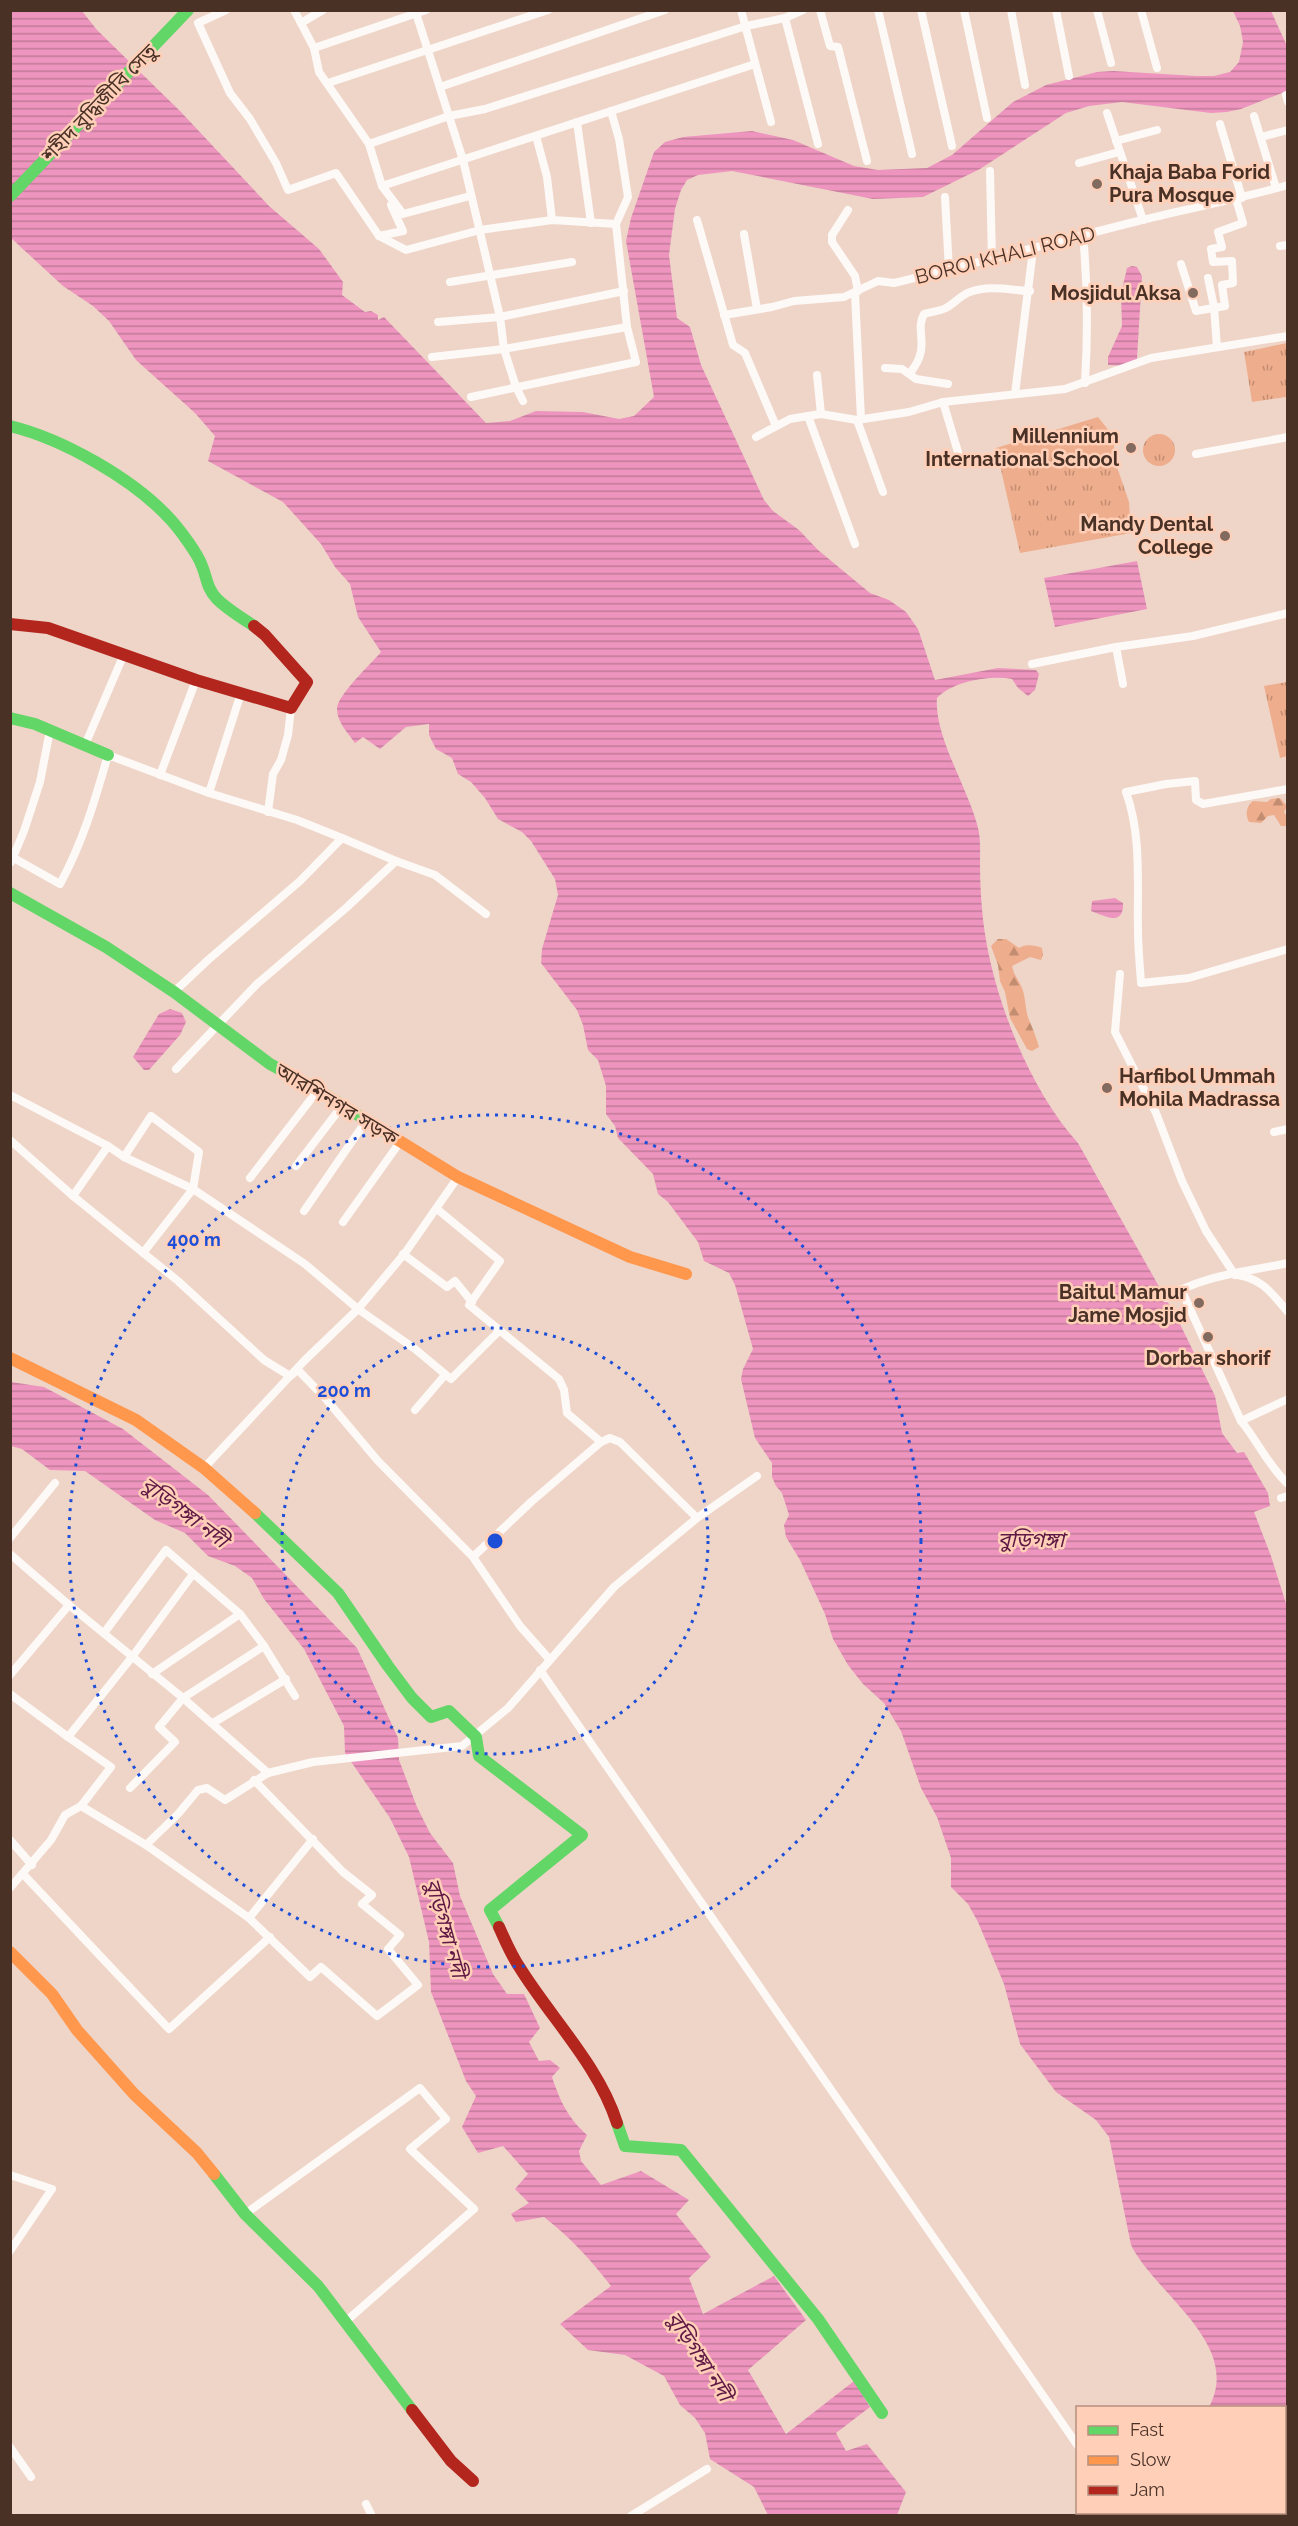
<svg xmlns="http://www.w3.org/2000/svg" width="1298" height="2526" font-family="Raleway,'Noto Sans Bengali',sans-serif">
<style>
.grass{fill:url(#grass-tufts)}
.forest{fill:url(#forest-firs)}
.water{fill:url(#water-rules)}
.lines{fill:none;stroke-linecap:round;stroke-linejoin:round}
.street{stroke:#fdf9f7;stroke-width:8}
.fast{stroke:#63d668;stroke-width:12}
.slow{stroke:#ff974d;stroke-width:12}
.jam{stroke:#b3261e;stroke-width:12}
.ring{fill:none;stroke:#1d4ed8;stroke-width:3;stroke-dasharray:3 6}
.poi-dot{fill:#836a5f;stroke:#ffcfb8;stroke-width:2}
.labels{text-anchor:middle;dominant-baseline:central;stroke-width:5;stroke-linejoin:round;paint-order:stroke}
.street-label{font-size:20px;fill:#493126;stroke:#ffcfb8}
.poi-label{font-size:20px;font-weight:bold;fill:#493126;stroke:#ffcfb8;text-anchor:end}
.water-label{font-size:21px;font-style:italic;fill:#5f1944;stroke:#ffcfb8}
.centre{fill:#1d4ed8;stroke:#ffcfb8;stroke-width:3}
.ring-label{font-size:18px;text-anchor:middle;font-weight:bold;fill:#1d4ed8;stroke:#ffcfb8;stroke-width:5;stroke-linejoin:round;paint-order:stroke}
</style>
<defs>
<pattern id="grass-tufts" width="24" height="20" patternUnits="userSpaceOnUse" patternTransform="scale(1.5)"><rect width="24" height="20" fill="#eead8c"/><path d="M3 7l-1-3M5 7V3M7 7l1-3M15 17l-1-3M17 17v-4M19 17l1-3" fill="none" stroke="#c38d72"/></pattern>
<pattern id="forest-firs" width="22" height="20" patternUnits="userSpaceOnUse" patternTransform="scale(1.5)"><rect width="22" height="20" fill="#eead8c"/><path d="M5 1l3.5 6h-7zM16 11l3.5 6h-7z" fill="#c38d72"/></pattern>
<pattern id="water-rules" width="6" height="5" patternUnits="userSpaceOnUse" patternTransform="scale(1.5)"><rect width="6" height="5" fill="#ed95be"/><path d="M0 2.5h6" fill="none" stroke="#c27a9a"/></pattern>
</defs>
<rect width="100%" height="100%" fill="#efd5c8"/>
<!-- grass -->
<g class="grass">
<polygon points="1287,343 1287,401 1286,397 1252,402 1244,352"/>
<polygon points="1098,417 1114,437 1114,458 1129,502 1131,533 1020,553 996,448"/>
<circle cx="1159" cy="450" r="16"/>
<polygon points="1287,682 1287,756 1280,758 1264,686"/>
</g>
<!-- forest -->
<g class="forest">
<path d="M1280,798L1287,806L1284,812L1287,817V826H1281L1274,815L1268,816L1261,823L1249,822C1245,814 1246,807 1253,801L1267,802L1271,799Z"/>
<path d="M998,939H1006L1019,948C1026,944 1034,945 1042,948L1043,955L1041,960L1030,957L1012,966C1014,976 1019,980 1022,988C1026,998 1025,1010 1029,1020C1033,1029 1036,1037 1039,1047L1032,1051L1027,1049L1010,1018L1005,992L1000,981L998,965L991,946Z"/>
</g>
<!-- water -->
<g class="water">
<path d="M10,11H82L97,30L180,111L269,206L319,249L343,282L342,295L365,312L371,311L378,315V320L384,317L486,423L510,421L536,411L583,412L619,419L634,416L654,397L626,241L631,218L654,152L665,142L683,137L752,131L793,140L854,166L878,170L927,168L952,155L1013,102L1046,85L1097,72L1113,71L1196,76H1214L1230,72L1239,62L1243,42L1240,26L1233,11H1271L1287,46V91L1241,109L1227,112L1211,113L1122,102L1089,106L1066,113L980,169L923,197L873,199L732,171L698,175L687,180L681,190L675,209L669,255L677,318L690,327L701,365L764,500L773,511L799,530L818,550L870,593L889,600L906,612L918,629L935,680L998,668L1036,670L1039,674L1035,690L1028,696L1018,688L1012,679C991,675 953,681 937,698C934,735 967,787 977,824C981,837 980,851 980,864C980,883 981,901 983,919C991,992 1028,1088 1078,1143L1179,1322L1215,1396L1222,1433L1237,1453L1244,1452L1268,1493L1270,1506L1254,1512L1271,1556L1288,1610L1287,2515H1186V2513L1284,2512V2408L1209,2407C1243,2344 1154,2293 1131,2245L1109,2137L1096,2120L1056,2092L1020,2044L1004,1984L978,1922L968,1904L951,1887V1858L937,1817L921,1788L901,1731L884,1703L863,1684L848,1665L833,1639L825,1614L800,1560L786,1537L784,1525L789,1515L782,1493L776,1486L772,1477V1463L755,1438L741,1379L743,1369L753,1349L735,1285L729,1273L704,1261L698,1242L668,1202L658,1194L653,1174L618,1138L615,1126L606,1114V1086L598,1060L588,1050L583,1025L577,1010L541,963L542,949L558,895L555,879L531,841L522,832L498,819L485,798L471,782L458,774L452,758L436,749L429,735V724L406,727L380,749L363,737L355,743C348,733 337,722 337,709C337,695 371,664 381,652L358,617L350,584L335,567L321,544L283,502L208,461L215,436L195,413L136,360L109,321L93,306L63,286L11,238Z"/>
<polygon points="1132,266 1137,267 1142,276 1137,359 1129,366 1108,365 1108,357 1122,326 1121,294 1127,268"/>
<polygon points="1137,561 1147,609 1055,627 1044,578"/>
<path d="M1115,898L1123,903C1124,928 1103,915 1091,911L1092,901Z"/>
<polygon points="170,1009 182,1013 186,1022 180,1035 149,1070 144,1070 133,1057 159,1014"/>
<path d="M11,1382L44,1387L123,1429L208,1495L357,1648L398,1738L399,1760L417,1807L430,1833L453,1863L460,1896L493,1974L507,1994H524L540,2028L529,2042L539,2061L550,2060L560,2068L552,2077C560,2101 568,2118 587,2135L579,2151L581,2161L601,2185L641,2171L689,2200L676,2214L711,2257L689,2278L703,2314L774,2276L806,2320L748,2370L786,2434L854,2381L870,2407L836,2433L846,2451L867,2444L906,2492L897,2515H768L754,2487L710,2459L705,2433L695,2418L680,2405L664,2376L625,2355L588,2350L560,2324L611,2286C591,2260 571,2238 544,2217L516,2222L511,2214L529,2203L515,2189L528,2174L503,2146L478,2153L462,2127L476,2096L466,2081L431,1992L429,1942L409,1857L390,1818L345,1753L344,1726L304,1649L264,1599L252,1578L235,1566L208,1556L185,1533L155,1520L85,1471L50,1470L22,1449L11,1446Z"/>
</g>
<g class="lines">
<!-- street -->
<g class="street">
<polyline points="226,10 198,23 230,93 250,119 276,163 288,190 336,173 379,236 406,250 480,230 552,220 616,224"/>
<polyline points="294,10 314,48 319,72 369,144 382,186 403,214 470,196"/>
<polyline points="415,10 463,160 500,317 504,349 516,387 523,401"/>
<polyline points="741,10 771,122"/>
<polyline points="820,10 830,46 838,47 867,161"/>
<polyline points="878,10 912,154"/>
<polyline points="921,10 952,146"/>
<polyline points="964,10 987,118"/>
<polyline points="1011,10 1025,85"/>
<polyline points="1056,10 1069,76"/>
<polyline points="1097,10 1111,63"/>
<polyline points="1141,10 1157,68"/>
<polyline points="785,18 818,144"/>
<polyline points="301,23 323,10"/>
<polyline points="314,48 426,10"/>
<polyline points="328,83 548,10"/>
<polyline points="440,87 665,10"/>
<polyline points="1286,95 1288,102"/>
<polyline points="1107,113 1143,220"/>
<polyline points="1254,116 1276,188"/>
<polyline points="577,122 591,223"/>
<polyline points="1220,124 1242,198"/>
<polyline points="536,136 547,177 552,220"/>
<polyline points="1261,137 1288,130"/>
<polyline points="1116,141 1157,130"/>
<polyline points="369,144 449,116 485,109 746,26 785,18 803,10"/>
<polyline points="1079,163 1119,152"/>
<polyline points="990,171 992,260"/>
<polyline points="382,186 755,64"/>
<polyline points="945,197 949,270"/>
<polyline points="848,210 832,235 832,242 855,276 858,291"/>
<polyline points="697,220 733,345 745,353 776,426"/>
<polyline points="744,234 757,309"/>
<polyline points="379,236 403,231 391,205"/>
<path d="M1083,236C1088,286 1088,333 1085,383"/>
<polyline points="1280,246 1288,245"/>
<polyline points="1181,264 1196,311 1225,306 1222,285 1233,283 1232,261 1213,262 1211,249 1222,247 1218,232 1243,223 1236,199"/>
<polyline points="1208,278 1214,307 1217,347"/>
<polyline points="450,282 572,262"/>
<polyline points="855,293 861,419"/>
<path d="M724,315L772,307L794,301L844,297L878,281L894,283C977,263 1059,241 1142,220C1190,208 1239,199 1288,185"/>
<polyline points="438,322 500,317 624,291"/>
<polyline points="432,357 504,349 627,327"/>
<polyline points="885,368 902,369 916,379 948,384"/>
<path d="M910,373C932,346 914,332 924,314C931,312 940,311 946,308C955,303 961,295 970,292C990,285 1009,290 1030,291"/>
<polyline points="817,375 821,414"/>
<polyline points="1015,394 1033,250"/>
<polyline points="471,397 636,362 627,327 616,224 628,197 619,139 611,111"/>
<polyline points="943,402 958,452"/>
<polyline points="808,416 855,544"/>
<polyline points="857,420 883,492"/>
<polyline points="756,437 790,419 808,416 821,414 857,420 909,412 943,402 1065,389 1151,358 1288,336"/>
<polyline points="1196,454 1288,437"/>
<polyline points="1116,647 1123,684"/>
<polyline points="1032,664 1116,647 1193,636 1288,613"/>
<polyline points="85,745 124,654"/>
<polyline points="160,775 196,680"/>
<path d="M1288,789L1203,804L1196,800L1195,781L1166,784L1126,792C1142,836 1137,885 1138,931C1138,948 1140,966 1141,983L1189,978L1288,949"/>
<polyline points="209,793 241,693"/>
<polyline points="268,812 273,774 281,760 288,735 291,708"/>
<path d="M12,857L60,884C83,842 95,800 108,755L209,793L297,820L342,838"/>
<polyline points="396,861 435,875 486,914"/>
<polyline points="11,862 24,831 40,782 50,730"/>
<polyline points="1120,974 1115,1032 1156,1113 1182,1181 1206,1231 1235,1275"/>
<polyline points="174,992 208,960 300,881 342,838 396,861 346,908 257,984 176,1069"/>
<polyline points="10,1095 108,1146 124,1157 193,1189 305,1264 358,1309 415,1349 451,1379 499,1331"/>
<polyline points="1274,1132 1288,1129"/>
<polyline points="10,1140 73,1196"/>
<polyline points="108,1146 73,1196 178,1281 264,1360 290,1376 294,1373"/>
<polyline points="124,1157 151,1116 199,1152 193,1189 143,1253"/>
<polyline points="296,1166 342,1106"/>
<polyline points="250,1178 318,1090"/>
<polyline points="437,1209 500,1261 469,1305 559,1379 564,1390 567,1413 601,1442 610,1438 620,1442 697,1518"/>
<polyline points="304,1211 366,1121"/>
<polyline points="343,1222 400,1142"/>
<polyline points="403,1254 447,1287 455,1281 472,1302"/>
<path d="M1238,1275C1264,1280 1271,1293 1288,1312"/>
<path d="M1181,1289L1241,1421C1257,1440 1269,1467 1288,1484"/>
<path d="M1166,1298C1202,1275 1246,1272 1288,1263"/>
<polyline points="297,1369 325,1398 378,1461 473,1557 520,1626 550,1660"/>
<polyline points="415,1410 445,1375"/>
<polyline points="1241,1421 1288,1399"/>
<polyline points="204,1468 304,1361 358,1309 405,1253 458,1177"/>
<polyline points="1281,1498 1288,1496"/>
<polyline points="10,1538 55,1483"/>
<polyline points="10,1554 69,1605"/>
<polyline points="473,1557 531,1502 601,1442"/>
<polyline points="104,1633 166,1550 240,1614"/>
<polyline points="540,1670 1078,2446"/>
<polyline points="152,1674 240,1614 264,1646 295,1696"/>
<polyline points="10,1675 69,1605 183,1698 268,1773"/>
<polyline points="10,1694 68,1737"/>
<polyline points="213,1723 286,1679"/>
<polyline points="130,1788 175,1742 159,1727 183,1698 264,1646"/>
<polyline points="81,1806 111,1767 68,1737 132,1657 193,1574"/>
<polyline points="10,1840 32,1865"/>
<polyline points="146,1845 249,1918 313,1839"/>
<polyline points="23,1874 169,2029 270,1937"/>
<polyline points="10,1888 51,1840 65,1815 81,1806 146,1845 178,1814 198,1790 207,1788 225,1800 268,1773 313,1762 462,1746 508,1708 614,1587 697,1518 757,1476"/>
<polyline points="249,1918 310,1977 321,1967 377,2016 418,1985 388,1949 400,1935 362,1904 372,1895 343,1872 254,1780"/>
<polyline points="10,2175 52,2189 10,2251"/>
<polyline points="245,2214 420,2088 446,2119 410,2149 474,2209 344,2323"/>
<polyline points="10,2447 31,2477"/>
<polyline points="366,2504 372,2516"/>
<polyline points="631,2516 707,2469"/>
</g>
<!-- fast -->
<g class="fast">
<polyline points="10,196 188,10"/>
<path d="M10,426C63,439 134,479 171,520C180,530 198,554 202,566C207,578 207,589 217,599C227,609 242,618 254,626"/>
<polyline points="10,718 35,724 108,755"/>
<polyline points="10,893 106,947 174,992 270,1064 318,1090 390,1135"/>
<polyline points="255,1513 338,1593 388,1666 412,1698 431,1717 449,1711 476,1737 479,1756 582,1835 490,1910 499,1927"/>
<polyline points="617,2123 625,2146 681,2150 818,2319 882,2413"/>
<polyline points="214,2174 245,2214 318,2286 412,2410"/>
</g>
<!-- slow -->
<g class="slow">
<polyline points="390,1135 458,1177 630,1257 686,1274"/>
<polyline points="10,1358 136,1420 204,1468 255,1513"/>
<polyline points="10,1952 52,1994 77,2030 134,2094 197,2153 214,2174"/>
</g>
<!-- jam -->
<g class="jam">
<polyline points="10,624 48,628 196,680 291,708 307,682 265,635 254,626"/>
<path d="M499,1927C505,1940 511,1955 520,1968C551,2018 599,2066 617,2123"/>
<polyline points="412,2410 451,2461 473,2481"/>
</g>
</g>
<!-- distance rings -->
<g class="ring">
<circle cx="495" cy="1541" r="213"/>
<circle cx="495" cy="1541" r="426"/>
</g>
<!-- markers -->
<g class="poi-dot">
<circle cx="1097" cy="184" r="6"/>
<circle cx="1193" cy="293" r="6"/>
<circle cx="1131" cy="448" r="6"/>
<circle cx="1225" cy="536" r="6"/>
<circle cx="1107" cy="1088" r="6"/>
<circle cx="1199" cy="1303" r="6"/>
<circle cx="1208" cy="1337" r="6"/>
</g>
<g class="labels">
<!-- street labels -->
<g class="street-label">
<text transform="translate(99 103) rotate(-46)">শহীদ বুদ্ধিজীবি সেতু</text>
<text transform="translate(1005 255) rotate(-14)">BOROI KHALI ROAD</text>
<text transform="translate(337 1104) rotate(31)">আরশিনগর সড়ক</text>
</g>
<!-- poi labels -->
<g class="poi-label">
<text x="1109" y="172" text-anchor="start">Khaja Baba Forid<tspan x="1109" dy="23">Pura Mosque</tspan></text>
<text x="1181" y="293">Mosjidul Aksa</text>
<text x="1119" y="436">Millennium<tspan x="1119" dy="23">International School</tspan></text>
<text x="1213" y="524">Mandy Dental<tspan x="1213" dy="23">College</tspan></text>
<text x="1119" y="1076" text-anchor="start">Harfibol Ummah<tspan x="1119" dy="23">Mohila Madrassa</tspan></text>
<text x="1187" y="1292">Baitul Mamur<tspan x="1187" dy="23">Jame Mosjid</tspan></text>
<text x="1208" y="1358" text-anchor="middle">Dorbar shorif</text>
</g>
<!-- water labels -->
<g class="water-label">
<text transform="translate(185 1512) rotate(37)">বুড়িগঙ্গা নদী</text>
<text x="1031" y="1539">বুড়িগঙ্গা</text>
<text transform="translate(446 1928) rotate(74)">বুড়িগঙ্গা নদী</text>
<text transform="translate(700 2356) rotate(57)">বুড়িগঙ্গা নদী</text>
</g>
</g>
<circle cx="495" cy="1541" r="9" class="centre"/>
<g class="ring-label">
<text x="194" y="1246">400 m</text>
<text x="344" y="1397">200 m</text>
</g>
<!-- border -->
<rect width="1298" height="2526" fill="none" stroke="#493126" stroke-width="24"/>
<!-- legend -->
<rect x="1076" y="2406" width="210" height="108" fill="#ffcfb8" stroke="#b6907e" stroke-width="1.5"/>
<rect x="1088" y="2426" width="30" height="9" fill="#63d668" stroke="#b6907e" stroke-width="1.5"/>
<text x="1130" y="2436" font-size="18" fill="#493126">Fast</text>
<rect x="1088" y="2456" width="30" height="9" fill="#ff974d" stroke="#b6907e" stroke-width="1.5"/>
<text x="1130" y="2466" font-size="18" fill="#493126">Slow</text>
<rect x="1088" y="2486" width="30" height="9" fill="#b3261e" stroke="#b6907e" stroke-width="1.5"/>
<text x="1130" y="2496" font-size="18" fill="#493126">Jam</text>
</svg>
